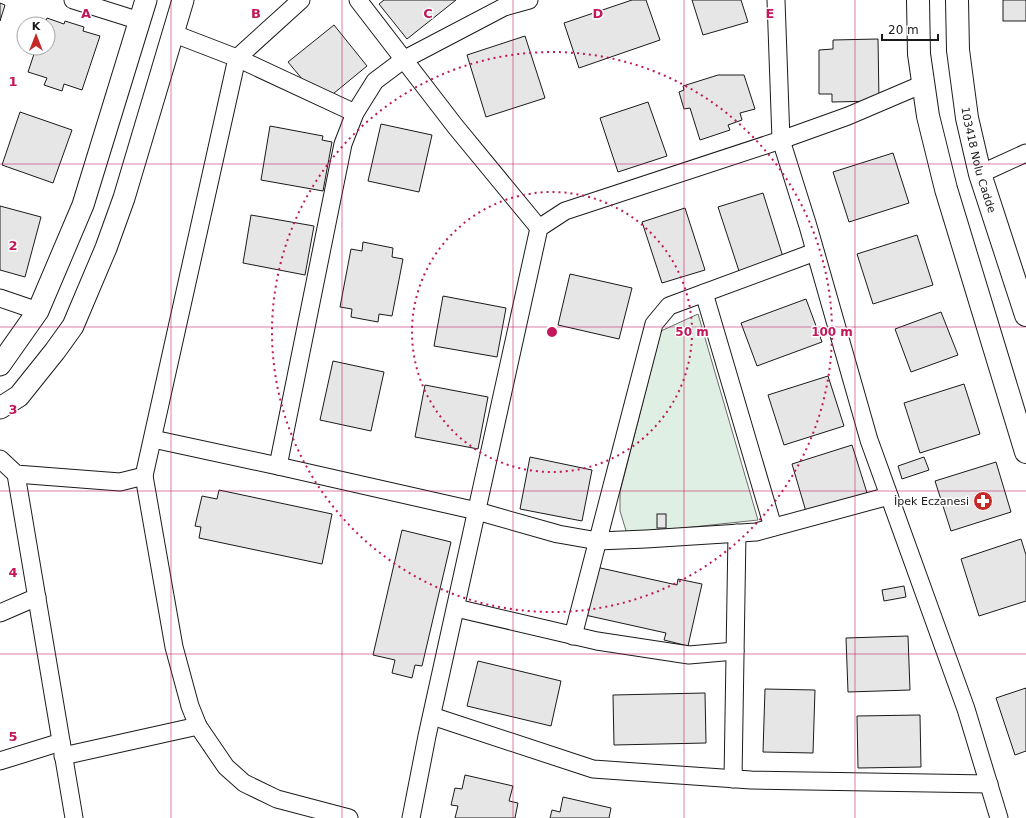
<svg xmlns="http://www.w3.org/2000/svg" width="1026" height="818" font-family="'DejaVu Sans',sans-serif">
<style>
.green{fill:#e0efe3;stroke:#6a6a6a}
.building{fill:#e6e6e6;stroke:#1a1a1a}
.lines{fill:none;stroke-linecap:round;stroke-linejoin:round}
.minor-casing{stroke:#1a1a1a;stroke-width:19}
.tertiary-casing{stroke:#1a1a1a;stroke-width:23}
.secondary-casing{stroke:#1a1a1a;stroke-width:24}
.minor{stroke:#fff;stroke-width:17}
.tertiary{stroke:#fff;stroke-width:21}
.secondary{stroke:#fff;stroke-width:22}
.grid{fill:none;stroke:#c2185b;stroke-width:1;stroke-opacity:0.55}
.ring{fill:none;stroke:#c2185b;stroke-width:2;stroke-dasharray:2 4}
.labels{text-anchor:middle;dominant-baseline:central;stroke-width:3;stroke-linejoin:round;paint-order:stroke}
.street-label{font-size:11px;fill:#1a1a1a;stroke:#fff}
.poi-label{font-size:11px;fill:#1a1a1a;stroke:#fff;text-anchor:end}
.grid-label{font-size:13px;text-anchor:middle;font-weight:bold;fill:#c2185b;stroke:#fff;stroke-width:3;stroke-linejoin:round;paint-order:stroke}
.centre{fill:#c2185b;stroke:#fff;stroke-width:2}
.ring-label{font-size:12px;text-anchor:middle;font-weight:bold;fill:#c2185b;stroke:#fff;stroke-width:3;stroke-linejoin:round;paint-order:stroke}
</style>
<rect width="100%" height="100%" fill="#fff"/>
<!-- green -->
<polygon class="green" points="698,314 758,520 627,534 620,511 620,492 661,331"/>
<!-- building -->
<g class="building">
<polygon points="384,0 456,0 407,39 379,4"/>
<polygon points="632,0 646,0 660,40 579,68 564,23"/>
<polygon points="692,0 741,0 748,22 703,35"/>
<rect x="1003" y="0" width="23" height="21"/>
<polygon points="0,3 5,5 0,21"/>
<polygon points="47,18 64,24 65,21 84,27 83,31 100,36 82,90 64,84 62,91 44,85 47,78 28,72 36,48 48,48 48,24 45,24"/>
<polygon points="334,25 367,66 322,103 288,62"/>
<polygon points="525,36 545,98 486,117 467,55"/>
<polygon points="878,39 879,101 832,102 832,94 819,94 819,50 833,49 833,40"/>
<polygon points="718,75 744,75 755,109 740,113 742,120 728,125 730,130 700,140 690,108 684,109 679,92 684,90 683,86"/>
<polygon points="648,102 667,156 618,172 600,118"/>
<polygon points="20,112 72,130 53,183 2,165"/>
<polygon points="381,124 432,135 419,192 368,181"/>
<polygon points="270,126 323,136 322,140 332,142 323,191 261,180"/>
<polygon points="893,153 909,203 849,222 833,172"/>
<polygon points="763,193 783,257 739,271 718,207"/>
<polygon points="0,206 41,217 25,277 0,270"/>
<polygon points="685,208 705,270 662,283 642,222"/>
<polygon points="251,215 314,226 305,275 243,263"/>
<polygon points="917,235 933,285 873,304 857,254"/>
<polygon points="363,242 393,248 392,257 403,259 392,316 379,314 378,322 351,317 352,309 340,307 351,249 362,251"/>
<polygon points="570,274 632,288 619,339 558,325"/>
<polygon points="443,296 506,308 497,357 434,346"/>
<polygon points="806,299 822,342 757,366 741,323"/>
<polygon points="941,312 958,355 911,372 895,329"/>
<polygon points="333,361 384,372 371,431 320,420"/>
<polygon points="828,376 844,426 784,445 768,395"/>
<polygon points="964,384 980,434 920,453 904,403"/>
<polygon points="425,385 488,397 478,449 415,437"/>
<polygon points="852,445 868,496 807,515 792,464"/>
<polygon points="530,457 592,470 582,521 520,509"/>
<polygon points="924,457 929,470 902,479 898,466"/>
<polygon points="996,462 1011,512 951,531 935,481"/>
<polygon points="219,490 332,514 322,564 199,538 201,527 195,526 202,496 217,499"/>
<rect x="657" y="514" width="9" height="14"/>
<polygon points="402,530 451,542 422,666 415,665 412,678 392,673 395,660 373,655"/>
<polygon points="1021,539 1026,555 1026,601 979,616 961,559"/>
<polygon points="596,567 677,585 678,579 702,584 688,646 664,640 666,633 585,615"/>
<polygon points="904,586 906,597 884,601 882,590"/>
<polygon points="908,636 910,690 848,692 846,638"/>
<polygon points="478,661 561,681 551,726 467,706"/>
<polygon points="1026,688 1026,751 1015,755 996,698"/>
<polygon points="765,689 815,690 813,753 763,752"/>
<polygon points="705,693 706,743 614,745 613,695"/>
<polygon points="920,715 921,767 858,768 857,716"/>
<polygon points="465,775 513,786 509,801 518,803 515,818 455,818 458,806 451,805 455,788 462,789"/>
<polygon points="563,797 611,808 609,818 550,818 552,810 560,812"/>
</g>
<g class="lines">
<!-- minor casing -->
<g class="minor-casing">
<g id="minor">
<polyline points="73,0 140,21"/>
<polyline points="301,0 237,58 144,476 174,647 190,706 198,726 226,767 244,783 277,799 349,818"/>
<polyline points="358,0 455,126 539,228"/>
<polyline points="776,0 781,140 808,226 869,440 966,709 999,818"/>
<polyline points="172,33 237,58 355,113"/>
<polyline points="980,174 1026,153"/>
<polyline points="704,293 773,527"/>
<polyline points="0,298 38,311"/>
<polyline points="153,439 278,466 477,511 558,534 598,541 646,539 756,532 889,496"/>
<polyline points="0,459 16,474 120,482 144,476"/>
<polyline points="278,466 343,144 355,113 375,81 403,60 504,7 529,0"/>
<polyline points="16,474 74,818"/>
<polyline points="456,608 597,641 689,655 735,651"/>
<polyline points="0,613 37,597"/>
<polyline points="573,636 654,324 669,306 815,252"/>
<polyline points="432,716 593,769 751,780 989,784"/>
<polyline points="63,756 198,726"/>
<polyline points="0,761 61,742"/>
<polyline points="733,779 737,533"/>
<polyline points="411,818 427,736 539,228 565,211 781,140 848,116 923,84"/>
</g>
</g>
<!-- tertiary casing -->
<g class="tertiary-casing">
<g id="tertiary">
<polyline points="0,365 38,311 83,205 146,0"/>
<polyline points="0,408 19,396 55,351 73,326 106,248 124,198 183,0"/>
</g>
</g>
<!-- secondary casing -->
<g class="secondary-casing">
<g id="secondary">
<polyline points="918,0 919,54 928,116 946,189 1026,452"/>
<path id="s1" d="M957,0L958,50L967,118L980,174L1026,315"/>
</g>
</g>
<!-- minor -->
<use href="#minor" class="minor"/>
<!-- tertiary -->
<use href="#tertiary" class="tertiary"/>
<!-- secondary -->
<use href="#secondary" class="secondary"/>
</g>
<!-- grid -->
<path class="grid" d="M171,0V818M342,0V818M513,0V818M684,0V818M855,0V818M0,164H1026M0,327H1026M0,491H1026M0,654H1026"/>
<!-- distance rings -->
<g class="ring">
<circle cx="552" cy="332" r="140"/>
<circle cx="552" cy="332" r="280"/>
</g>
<!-- icons -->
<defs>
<g id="pharmacy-disc" transform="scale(1)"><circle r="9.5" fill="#c62828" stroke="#fff"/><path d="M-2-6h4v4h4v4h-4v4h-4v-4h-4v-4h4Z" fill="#fff"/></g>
</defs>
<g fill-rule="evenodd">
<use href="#pharmacy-disc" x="983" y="501"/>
</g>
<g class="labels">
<!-- street labels -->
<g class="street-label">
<text stroke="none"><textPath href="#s1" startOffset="162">103418 Nolu Cadde</textPath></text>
</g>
<!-- poi labels -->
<g class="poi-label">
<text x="969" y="501">İpek Eczanesi</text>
</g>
</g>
<g class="grid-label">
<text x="86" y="18">A</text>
<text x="256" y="18">B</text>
<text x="428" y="18">C</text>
<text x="598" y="18">D</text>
<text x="770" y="18">E</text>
<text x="13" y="86">1</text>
<text x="13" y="250">2</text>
<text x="13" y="414">3</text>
<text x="13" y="577">4</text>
<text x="13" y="741">5</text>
</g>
<circle cx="552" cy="332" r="6" class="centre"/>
<g class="ring-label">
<text x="692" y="336">50 m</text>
<text x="832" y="336">100 m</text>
</g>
<!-- north arrow -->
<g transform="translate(36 36)"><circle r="19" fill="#ffffff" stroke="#a3a3a3"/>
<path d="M0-3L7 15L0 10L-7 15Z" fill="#c62828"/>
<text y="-6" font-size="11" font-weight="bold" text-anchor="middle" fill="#1a1a1a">K</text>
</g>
<!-- scale -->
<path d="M882 34v6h56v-6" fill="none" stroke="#1a1a1a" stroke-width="2"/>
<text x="888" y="34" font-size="12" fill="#1a1a1a" stroke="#ffffff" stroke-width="3" paint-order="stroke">20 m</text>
</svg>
